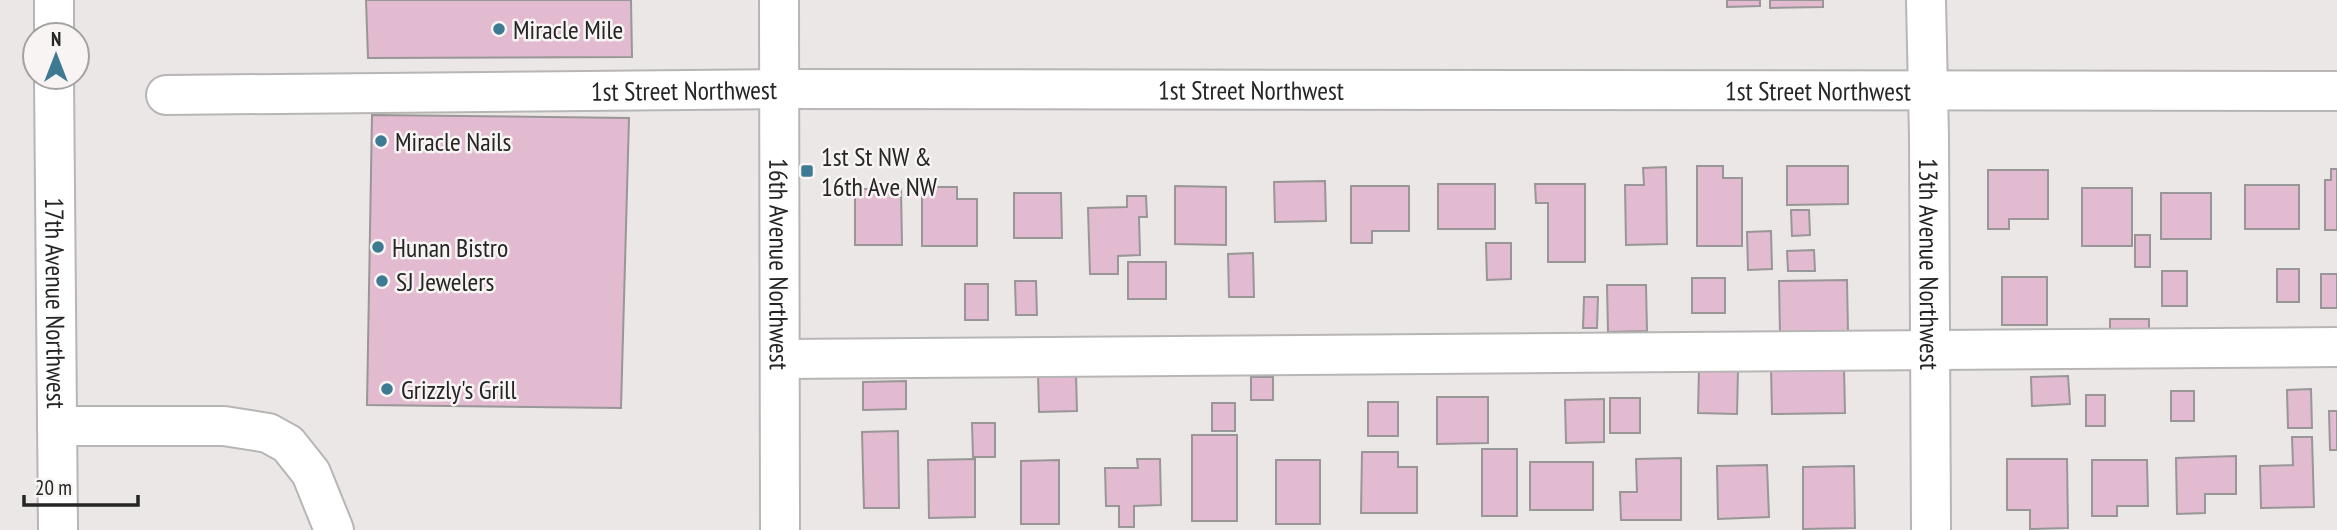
<svg xmlns="http://www.w3.org/2000/svg" width="2337" height="530" font-family="'PT Sans Narrow',sans-serif">
<style>
.building{fill:#e2bbd0;stroke:#999697;stroke-width:2}
.lines{fill:none;stroke-linecap:round;stroke-linejoin:round}
.minor-casing{stroke:#b8b5b5;stroke-width:42}
.minor{stroke:#fff;stroke-width:38}
.poi-dot{fill:#3e7a91;stroke:#f8f4f4;stroke-width:2.5}
.labels{text-anchor:middle;dominant-baseline:central;stroke-width:5;stroke-linejoin:round;paint-order:stroke}
.poi-label{font-size:26px;fill:#262525;stroke:#f8f4f4;text-anchor:start}
.street-label{font-size:26px;fill:#262525;stroke:#f8f4f4}
</style>
<rect width="100%" height="100%" fill="#ebe7e7"/>
<!-- building -->
<g class="building">
<polygon points="366,0 631,0 632,57 368,58"/>
<polygon points="1727,0 1760,0 1760,6 1727,7"/>
<polygon points="1770,0 1823,0 1823,7 1770,8"/>
<polygon points="372,115 629,118 621,408 367,405"/>
<polygon points="1697,166 1723,166 1723,178 1742,178 1742,246 1697,246"/>
<polygon points="1787,166 1848,166 1848,204 1787,205"/>
<polygon points="1666,167 1667,244 1626,245 1625,185 1644,185 1643,168"/>
<polygon points="2331,169 2337,169 2337,230 2325,230 2325,180 2331,180"/>
<polygon points="1988,170 2048,170 2048,219 2009,219 2009,229 1988,229"/>
<polygon points="1325,181 1326,221 1275,222 1274,182"/>
<rect x="1438" y="184" width="57" height="45"/>
<polygon points="1535,184 1585,184 1585,262 1548,262 1548,203 1536,203"/>
<rect x="2245" y="185" width="54" height="44"/>
<polygon points="1175,186 1226,187 1226,245 1175,244"/>
<polygon points="1351,186 1409,186 1409,231 1372,231 1372,243 1351,243"/>
<polygon points="922,187 957,187 957,199 977,199 977,246 922,246"/>
<rect x="2082" y="188" width="50" height="58"/>
<polygon points="855,189 901,189 902,245 855,245"/>
<polygon points="1014,193 1061,193 1062,238 1014,238"/>
<rect x="2161" y="193" width="50" height="46"/>
<polygon points="1127,196 1146,196 1147,217 1139,217 1140,255 1118,256 1118,274 1090,274 1088,208 1127,207"/>
<polygon points="1791,210 1809,210 1810,235 1792,236"/>
<polygon points="1771,231 1772,269 1748,270 1747,232"/>
<rect x="2135" y="235" width="15" height="32"/>
<polygon points="1486,243 1511,243 1511,279 1487,280"/>
<polygon points="1814,250 1815,271 1788,271 1787,251"/>
<polygon points="1253,253 1254,297 1229,297 1228,254"/>
<rect x="1128" y="262" width="38" height="37"/>
<rect x="2277" y="269" width="22" height="33"/>
<rect x="2162" y="271" width="25" height="35"/>
<rect x="2321" y="274" width="16" height="34"/>
<rect x="2002" y="277" width="45" height="48"/>
<rect x="1692" y="278" width="33" height="35"/>
<polygon points="1847,280 1848,333 1780,334 1779,281"/>
<polygon points="1015,281 1036,281 1037,315 1016,315"/>
<rect x="965" y="284" width="23" height="36"/>
<polygon points="1607,285 1646,285 1647,331 1608,332"/>
<polygon points="1584,297 1598,297 1597,328 1583,328"/>
<rect x="2110" y="319" width="39" height="18"/>
<polygon points="1844,367 1845,413 1772,414 1771,368"/>
<polygon points="1699,369 1738,370 1737,414 1698,413"/>
<polygon points="1038,374 1076,374 1077,411 1039,412"/>
<polygon points="2068,376 2070,404 2032,406 2031,377"/>
<rect x="1251" y="377" width="22" height="23"/>
<polygon points="906,381 906,409 863,410 863,382"/>
<polygon points="2311,389 2312,428 2288,428 2287,390"/>
<rect x="2171" y="391" width="23" height="30"/>
<rect x="2086" y="395" width="19" height="31"/>
<polygon points="1437,397 1488,397 1488,443 1437,444"/>
<rect x="1610" y="398" width="30" height="35"/>
<polygon points="1604,399 1604,442 1566,443 1565,400"/>
<rect x="1368" y="402" width="30" height="34"/>
<rect x="1212" y="403" width="23" height="28"/>
<polygon points="2329,411 2337,411 2337,450 2330,450"/>
<polygon points="972,423 995,423 995,457 973,457"/>
<polygon points="898,431 899,508 864,508 862,432"/>
<rect x="1192" y="435" width="45" height="86"/>
<polygon points="2292,437 2312,437 2314,507 2261,508 2260,466 2293,465"/>
<rect x="1482" y="449" width="35" height="67"/>
<polygon points="1362,452 1398,452 1398,467 1417,467 1417,513 1361,513"/>
<polygon points="2236,456 2236,494 2205,494 2205,513 2177,514 2176,458"/>
<polygon points="1681,458 1681,520 1621,520 1620,492 1637,492 1636,459"/>
<polygon points="975,459 975,517 929,518 928,460"/>
<polygon points="1137,459 1160,459 1161,505 1134,506 1134,527 1119,527 1119,506 1106,506 1105,468 1138,468"/>
<polygon points="2007,459 2067,459 2068,528 2030,529 2030,510 2007,510"/>
<polygon points="1059,460 1059,524 1021,524 1021,461"/>
<rect x="1276" y="460" width="44" height="64"/>
<polygon points="2092,460 2147,460 2148,506 2117,506 2117,516 2092,516"/>
<rect x="1530" y="462" width="63" height="48"/>
<polygon points="1767,465 1769,517 1718,519 1717,466"/>
<polygon points="1854,466 1855,528 1803,529 1803,467"/>
</g>
<g class="lines">
<!-- minor casing -->
<g class="minor-casing">
<g id="minor">
<path id="s1" d="M779,0L780,530"/>
<path id="s2" d="M1926,0L1929,137L1931,530"/>
<polyline points="54,35 54,0"/>
<path id="s3" d="M54,77L58,530"/>
<path id="s4" d="M166,95L780,89L2337,91"/>
<polyline points="780,359 2337,347"/>
<polyline points="57,426 224,426 268,433 288,444 311,473 334,530"/>
</g>
</g>
<!-- minor -->
<use href="#minor" class="minor"/>
</g>
<!-- markers -->
<g class="poi-dot">
<circle cx="499" cy="29" r="7"/>
<circle cx="381" cy="141" r="7"/>
<rect x="800" y="164" width="14" height="14" rx="3.5"/>
<circle cx="378" cy="247" r="7"/>
<circle cx="382" cy="281" r="7"/>
<circle cx="387" cy="389" r="7"/>
</g>
<g class="labels">
<!-- poi labels -->
<g class="poi-label">
<text x="513" y="29">Miracle Mile</text>
<text x="395" y="141">Miracle Nails</text>
<text x="821" y="156">1st St NW &amp;<tspan x="821" dy="30">16th Ave NW</tspan></text>
<text x="392" y="247">Hunan Bistro</text>
<text x="396" y="281">SJ Jewelers</text>
<text x="401" y="389">Grizzly's Grill</text>
</g>
<!-- street labels -->
<g class="street-label">
<text stroke="none"><textPath href="#s4" startOffset="518">1st Street Northwest</textPath></text>
<text stroke="none"><textPath href="#s4" startOffset="1085">1st Street Northwest</textPath></text>
<text stroke="none"><textPath href="#s4" startOffset="1652">1st Street Northwest</textPath></text>
<text stroke="none"><textPath href="#s1" startOffset="264">16th Avenue Northwest</textPath></text>
<text stroke="none"><textPath href="#s2" startOffset="264">13th Avenue Northwest</textPath></text>
<text stroke="none"><textPath href="#s3" startOffset="226">17th Avenue Northwest</textPath></text>
</g>
</g>
<!-- north arrow -->
<g transform="translate(56 56)"><circle r="33" fill="#f8f4f4" stroke="#a4a1a1" stroke-width="2"/>
<path d="M0-5L12 26L0 18L-12 26Z" fill="#3e7a91"/>
<text y="-10" font-size="19" font-weight="bold" text-anchor="middle" fill="#262525">N</text>
</g>
<!-- scale -->
<path d="M24 495v10h114v-10" fill="none" stroke="#262525" stroke-width="3.5"/>
<text x="35" y="495" font-size="21" fill="#262525" stroke="#f8f4f4" stroke-width="5" paint-order="stroke">20 m</text>
</svg>
